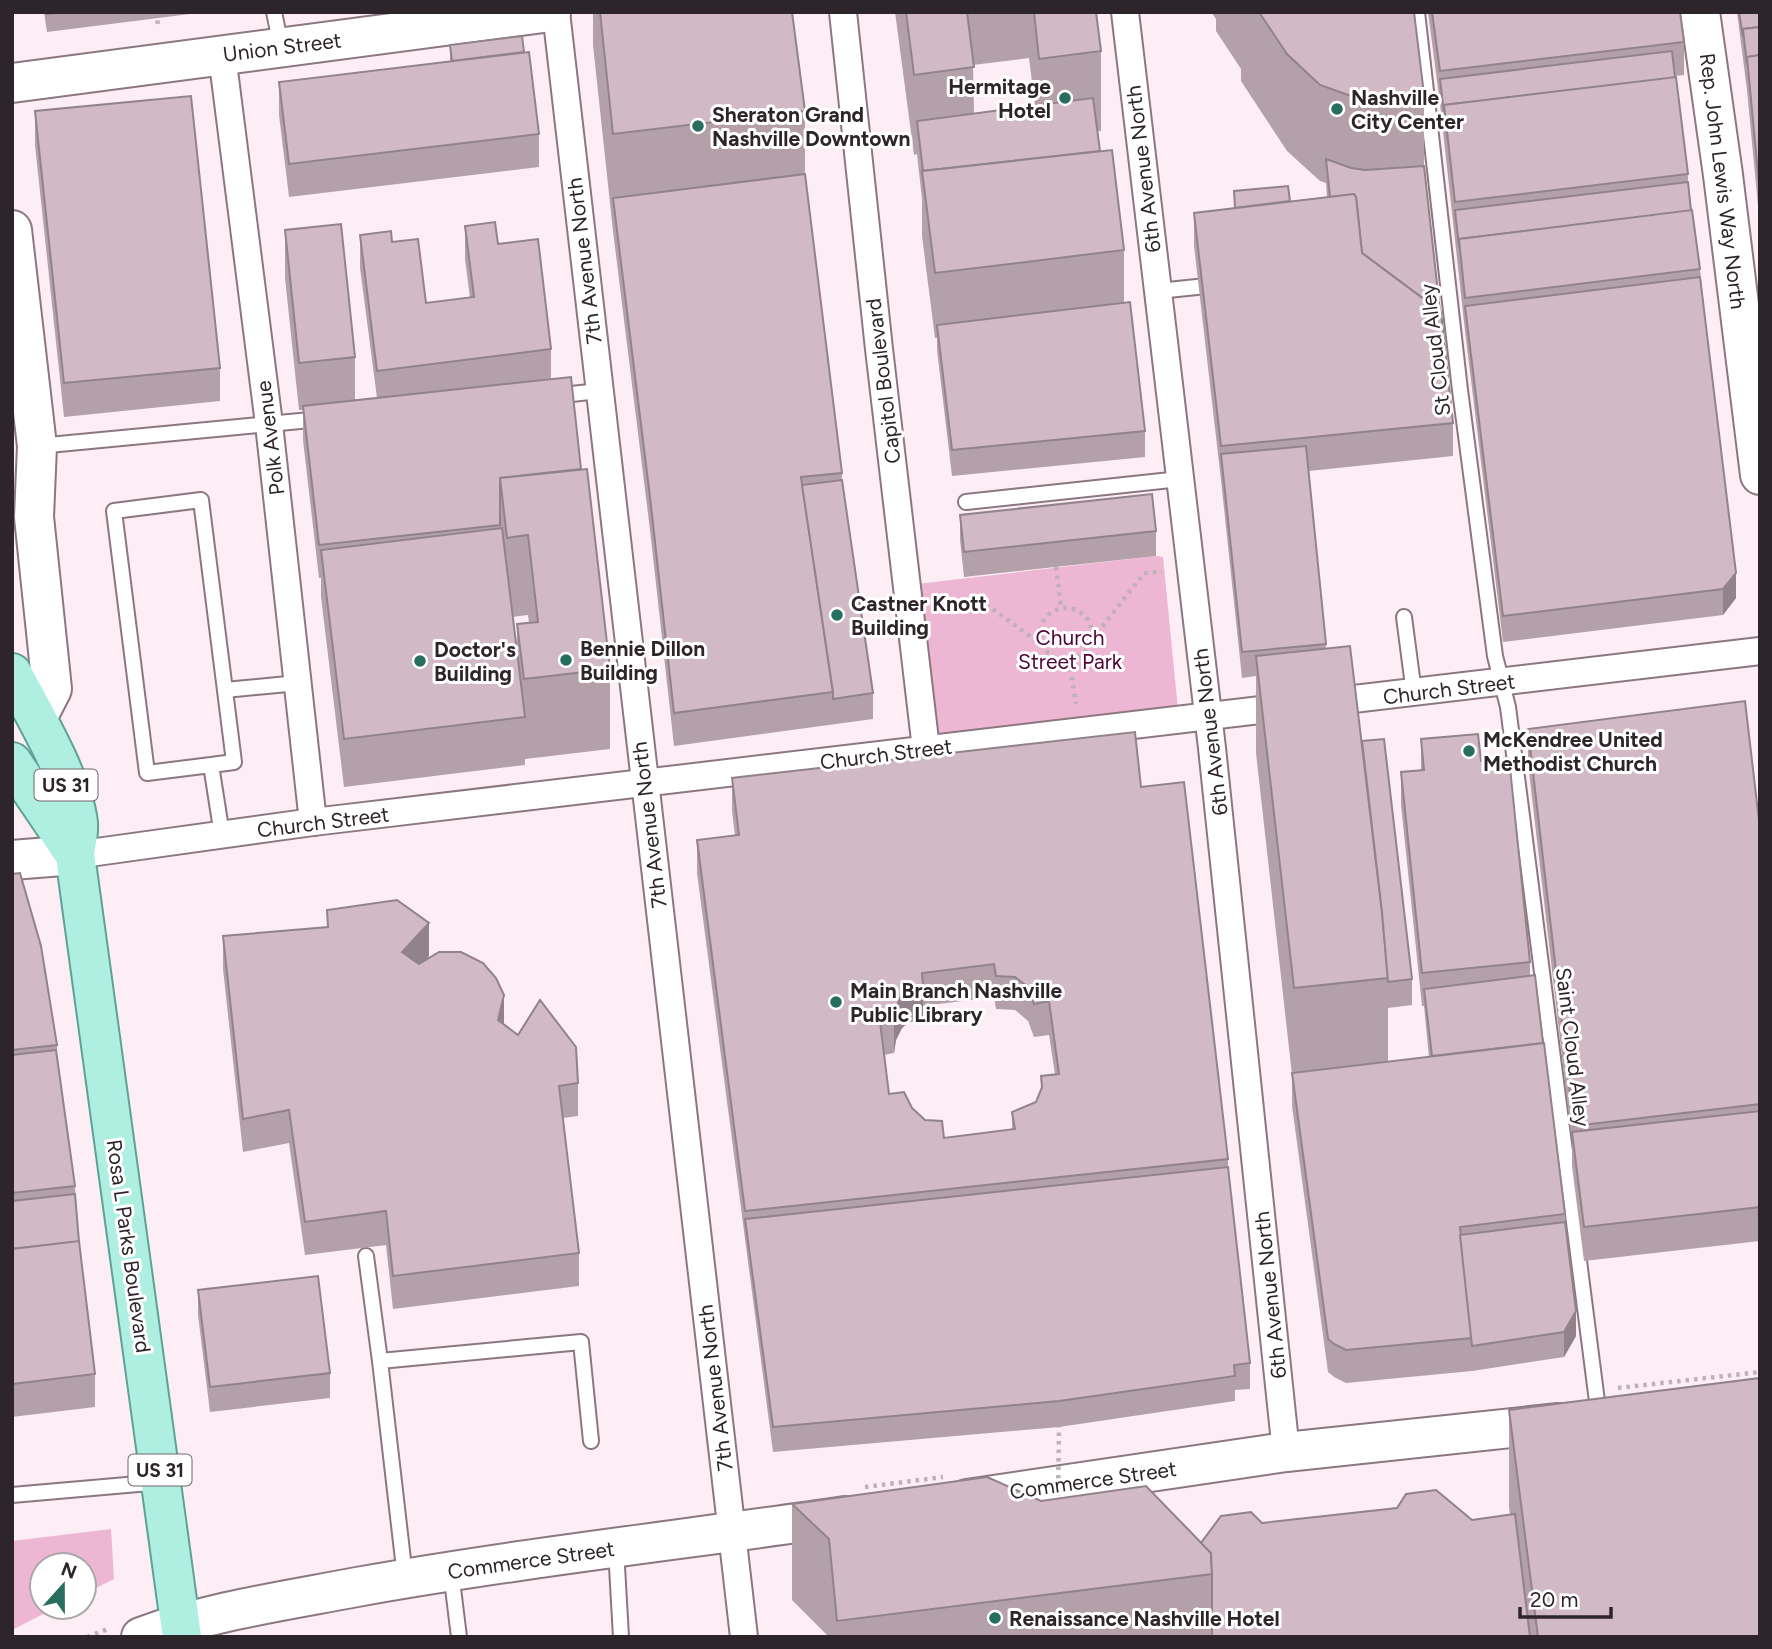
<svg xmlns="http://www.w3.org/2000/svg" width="1772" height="1649" font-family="Figtree,sans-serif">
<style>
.green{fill:#edb6d2}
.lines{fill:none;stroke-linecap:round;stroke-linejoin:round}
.lane-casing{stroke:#8c7781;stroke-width:18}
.street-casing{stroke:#8c7781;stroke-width:30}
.secondary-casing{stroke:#8c7781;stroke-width:42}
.primary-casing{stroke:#5ea295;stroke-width:42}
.path{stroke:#beb1b7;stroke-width:4.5;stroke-dasharray:3.5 5;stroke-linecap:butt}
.lane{stroke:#fff;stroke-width:14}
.street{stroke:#fff;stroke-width:26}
.secondary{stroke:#fff;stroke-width:38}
.primary{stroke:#aeefe2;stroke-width:38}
.path-bridge{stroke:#beb1b7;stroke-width:4.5;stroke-dasharray:3.5 5;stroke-linecap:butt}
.wall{fill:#b4a0a9;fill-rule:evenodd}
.shaded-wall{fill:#92828a}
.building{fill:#d1bac5;stroke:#92828a;stroke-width:2;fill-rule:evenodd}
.poi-dot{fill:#276d60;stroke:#fff;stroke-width:2.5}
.labels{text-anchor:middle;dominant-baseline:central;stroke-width:6;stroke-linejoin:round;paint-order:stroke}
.shield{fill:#fff;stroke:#6d666a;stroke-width:2}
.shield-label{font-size:19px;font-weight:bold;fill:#2e252a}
.street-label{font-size:21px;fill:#2e252a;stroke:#fff}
.poi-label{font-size:21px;font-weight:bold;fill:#2e252a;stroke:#fff;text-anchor:start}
.park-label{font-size:21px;fill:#4f0235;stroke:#fff}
</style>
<rect width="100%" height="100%" fill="#fdeef5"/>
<!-- green -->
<g class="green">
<polygon points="1156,556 1163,557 1179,720 926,749 908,585"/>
<polygon points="111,1529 114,1579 84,1594 84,1565 42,1565 42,1607 57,1607 12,1630 12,1541"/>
</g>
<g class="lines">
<!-- lane casing -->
<g class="lane-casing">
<g id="lane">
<polyline points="274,12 281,46"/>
<polyline points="1417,12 1460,390 1495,656 1508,707 1599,1417"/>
<polyline points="1158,291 1216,285"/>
<polyline points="553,396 599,391"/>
<polyline points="38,446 321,419"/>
<polyline points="966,502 1180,479"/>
<polyline points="1404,617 1414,693"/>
<polyline points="225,690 298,683"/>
<polyline points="211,765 234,762 201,500 114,511 147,773 211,765 222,835"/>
<polyline points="366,1256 380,1361"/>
<polyline points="12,1495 161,1482"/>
<polyline points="616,1549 621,1637"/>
<polyline points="451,1572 459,1637"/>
<polyline points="405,1577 380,1361 581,1342 591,1441"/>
</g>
</g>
<!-- street casing -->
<g class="street-casing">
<g id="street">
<polyline points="556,12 744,1637"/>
<polyline points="843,12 879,349 926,749"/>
<polyline points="1125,12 1212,748 1286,1452"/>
<polyline points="222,55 269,424 313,822"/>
<polyline points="75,855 313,822 1760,651"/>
</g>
</g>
<!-- secondary casing -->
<g class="secondary-casing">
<g id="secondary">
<polyline points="1700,12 1723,175 1760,475"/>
<polyline points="12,83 551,12"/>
<polyline points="12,230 37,446 34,517 52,689 37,718"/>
<polyline points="12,860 75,855"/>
<polyline points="967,1499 1286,1452 1559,1423"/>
<path d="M141,1637C211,1611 284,1601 357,1587C519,1558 682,1540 845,1516"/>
</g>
</g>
<!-- primary casing -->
<g class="primary-casing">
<g id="primary">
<path d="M12,673C33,712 73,779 78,823C79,833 76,845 75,855L182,1637"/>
<polyline points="12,762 75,855"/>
</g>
</g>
<!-- path -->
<g class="path">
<polyline points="157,12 158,29"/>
<polyline points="1056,567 1061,608"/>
<polyline points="936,607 983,602 1042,645"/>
<circle cx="1066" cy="634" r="26"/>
<polyline points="1092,640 1144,573 1162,572"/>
<polyline points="1069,660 1076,704"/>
<polyline points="1618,1388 1760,1372"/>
<polyline points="865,1487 943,1477"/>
<polyline points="87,1637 110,1628"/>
</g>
<!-- lane -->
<use href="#lane" class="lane"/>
<!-- street -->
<use href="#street" class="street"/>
<!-- secondary -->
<use href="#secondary" class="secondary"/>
<!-- primary -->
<use href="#primary" class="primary"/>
<!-- path-bridge -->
<polyline class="path-bridge" points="1058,1504 1059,1427"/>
</g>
<!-- wall -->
<g class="wall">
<polygon points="44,12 206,12 47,32"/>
<polygon points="593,12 792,12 805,111 805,174 842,473 842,480 873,693 873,719 674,746 650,530 613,231 593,45"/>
<path d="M895,12H1096L1101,51V131H1098L1100,151L1124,250V303L1145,431V457L952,476L937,350V338H935L922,236V199L917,154L914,155ZM1029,58L1035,106L974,114L973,65Z"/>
<polygon points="1211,12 1414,12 1424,94 1424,166 1453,423 1453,456 1309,471 1326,648 1362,741 1412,979 1412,1005 1388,1008 1388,1062 1429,1057 1424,1006 1422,1006 1401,805 1401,772 1421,770 1421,739 1481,761 1530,962 1530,976 1565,1214 1576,1336 1564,1357 1472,1371 1346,1383 1334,1377 1328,1372 1292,1106 1292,1075 1256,753 1256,676 1242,678 1221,480 1194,246 1194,213 1234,208 1234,191 1290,201 1327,197 1326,183 1320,181 1287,151 1241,81 1241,69 1216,31 1216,19"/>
<polygon points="1428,12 1680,12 1684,42 1684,75 1675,76 1688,174 1688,182 1700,269 1736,598 1723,615 1503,642 1465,331 1440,104"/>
<polygon points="1737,12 1760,12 1760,227 1747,90"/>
<polygon points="450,45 524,52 539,134 539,167 289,197 279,115 279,82 450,61"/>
<polygon points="35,111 220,368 220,401 64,417 35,145"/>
<path d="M465,226L498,244L551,349V379L581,469L610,669V749L525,759V765L344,787L321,597V578H319L303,440V410H299L285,278V230L355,357V401L377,398L360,268V235L392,242L426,303L470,298L465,259ZM528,615L529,623L517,624V657L512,617Z"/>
<polygon points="960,515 1156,531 1156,556 964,577 960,540"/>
<polygon points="1528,729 1760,829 1760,1241 1584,1261 1572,1166 1572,1143 1528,763"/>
<path d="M732,778L1141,787L1228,1159V1167L1250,1363V1389L1235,1390V1401L1059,1427L773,1452L697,873V840L735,835L732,811ZM994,997L996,1009L1015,1010L1028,1021L1034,1037L1049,1035L1055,1074L1036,1102L1012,1112V1129L944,1138L912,1108L889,1094L884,1055L894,1053L896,1040L902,1028L908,1023L923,1018V1006Z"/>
<polygon points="12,874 57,1045 57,1060 75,1186 79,1242 95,1374 95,1407 12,1417"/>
<polygon points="327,910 429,956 426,960 504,1025 578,1083 578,1116 563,1118 579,1253 579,1286 393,1309 386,1245 305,1255 289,1143 243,1152 223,969 223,936 327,927"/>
<polygon points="198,1290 330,1373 330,1398 210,1412 198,1315"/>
<polygon points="1509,1410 1760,1637 829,1637 792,1600 792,1504 1041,1501 1201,1543 1262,1523 1472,1520 1510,1515 1509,1507"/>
</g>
<!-- shaded-wall -->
<g class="shaded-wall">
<polygon points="1736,573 1736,598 1723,615 1723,589"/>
<polygon points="429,923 429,956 402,986 402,952"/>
<polygon points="923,985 923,1018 908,1023 902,1028 896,1040 894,1053 894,1020 896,1007 902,994 908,989"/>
<polygon points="504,995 504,1028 498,1020"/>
<polygon points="1576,1311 1576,1336 1564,1357 1564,1332"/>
</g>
<!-- building -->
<g class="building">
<polygon points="46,12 65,12 47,14"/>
<polygon points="600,12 792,12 805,111 613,134"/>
<polygon points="906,12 967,12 974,67 914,75"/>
<polygon points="1034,12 1096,12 1101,51 1039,59"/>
<polygon points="1259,12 1414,12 1424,94 1382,98 1351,96 1320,85 1287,54"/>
<polygon points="1432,12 1680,12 1684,42 1440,71"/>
<polygon points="1739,12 1760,12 1760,27 1743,29 1743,37"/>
<polygon points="1760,27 1760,55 1747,57 1747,65 1743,29"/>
<polygon points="522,36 524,52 452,61 450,45"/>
<polygon points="1672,51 1675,78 1444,105 1444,113 1440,79"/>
<polygon points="529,52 539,134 289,164 279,82"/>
<polygon points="1760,55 1760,194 1747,57"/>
<polygon points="1676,77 1688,174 1455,202 1444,105"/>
<polygon points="191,96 220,368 64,383 35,111"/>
<polygon points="1093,98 1100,151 923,171 917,121"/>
<polygon points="1112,150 1124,250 935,273 922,171"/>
<polygon points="1326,159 1351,168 1365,170 1424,166 1440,311 1362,253 1356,197 1354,194 1330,197"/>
<polygon points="805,174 842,473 801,477 833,692 674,713 650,497 613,198"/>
<polygon points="1688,182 1691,211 1459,239 1459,247 1455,210"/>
<polygon points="1288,186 1290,201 1235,208 1234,191"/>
<polygon points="1354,194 1356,197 1362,253 1441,312 1453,423 1221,446 1194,213"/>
<polygon points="1692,210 1700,269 1465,298 1459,239"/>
<polygon points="495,222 498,244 538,239 551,349 377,371 360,235 391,231 392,242 418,239 426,303 474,297 465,226"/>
<polygon points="341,224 355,357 299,363 285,230"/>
<polygon points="1700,277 1736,573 1723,589 1503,616 1465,306"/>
<polygon points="1130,302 1145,431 952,450 937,325"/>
<polygon points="571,377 581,469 500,478 500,525 319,545 303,406"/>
<polygon points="1306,446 1326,644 1242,652 1221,454"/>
<polygon points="587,469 610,669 524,679 517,624 538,622 528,535 507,538 500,478"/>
<polygon points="842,480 873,693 833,699 833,692 802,485"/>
<polygon points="1152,494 1156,531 964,552 960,515"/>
<polygon points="502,528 525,717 344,739 321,550"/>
<polygon points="1350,646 1382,912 1388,978 1294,988 1256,656"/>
<polygon points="1745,701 1760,829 1760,1104 1574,1126 1528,729"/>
<path d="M1135,732L1141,787L1184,782L1228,1159L745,1211L697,840L739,835L732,778ZM994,964L996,976L1015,977L1028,987L1034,1004L1049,1001L1059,1074L1041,1076L1042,1087L1036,1102L1012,1112L1015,1129L944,1138L942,1121L925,1120L912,1108L904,1092L889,1094L880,1022L894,1020L896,1007L902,994L908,989L923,985L922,973Z"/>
<polygon points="1478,734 1481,761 1509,758 1530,962 1422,973 1401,772 1424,770 1421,739"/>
<polygon points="1384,739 1412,979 1388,982 1382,912 1362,741"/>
<polygon points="20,873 41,946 57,1045 12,1050 12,874"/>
<polygon points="397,900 429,923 402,952 419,964 439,952 461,952 483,963 496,978 504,995 498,1020 518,1035 540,1000 576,1047 578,1083 559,1086 579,1253 393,1276 386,1211 305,1222 289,1110 243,1119 223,936 328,927 327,910"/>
<polygon points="1535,975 1543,1043 1432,1056 1424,989"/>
<polygon points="1544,1043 1565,1214 1460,1227 1472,1338 1346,1350 1334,1344 1328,1339 1292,1073"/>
<polygon points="56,1050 75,1186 12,1193 12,1055"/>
<polygon points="1760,1111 1760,1207 1584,1227 1572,1132"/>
<polygon points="1228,1167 1250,1363 1234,1365 1235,1376 1059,1401 773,1427 745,1219"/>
<polygon points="75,1194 79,1242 12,1249 12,1201"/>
<polygon points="1565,1222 1576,1311 1564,1332 1472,1346 1460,1235"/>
<polygon points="79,1241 95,1374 12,1384 12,1249"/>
<polygon points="318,1276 330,1373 210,1387 198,1290"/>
<polygon points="1760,1378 1760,1637 1538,1637 1509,1410"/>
<polygon points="987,1477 1041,1501 1146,1486 1211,1553 1212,1574 837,1621 829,1539 792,1504"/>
<polygon points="1436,1490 1472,1520 1515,1514 1530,1637 1212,1637 1212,1574 1211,1553 1201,1543 1221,1516 1251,1512 1262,1523 1397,1508 1406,1494"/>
</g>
<!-- markers -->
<g class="poi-dot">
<circle cx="1065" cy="98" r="7"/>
<circle cx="1337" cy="109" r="7"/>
<circle cx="698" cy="126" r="7"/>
<circle cx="837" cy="615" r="7"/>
<circle cx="566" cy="660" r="7"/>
<circle cx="420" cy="661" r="7"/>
<circle cx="1469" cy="751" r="7"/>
<circle cx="836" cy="1002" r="7"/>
<circle cx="995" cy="1618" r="7"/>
</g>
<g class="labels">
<!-- shield labels -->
<g class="shield">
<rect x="34.5" y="769.5" width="63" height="31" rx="5"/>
<rect x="128.5" y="1454.5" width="63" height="31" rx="5"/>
</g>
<g class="shield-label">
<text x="66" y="785">US 31</text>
<text x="160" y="1470">US 31</text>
</g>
<!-- street labels -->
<g class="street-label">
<text transform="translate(282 47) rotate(-7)">Union Street</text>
<text transform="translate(1143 169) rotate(-97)">6th Avenue North</text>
<text transform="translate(1723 181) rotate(83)">Rep. John Lewis Way North</text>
<text transform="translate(584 261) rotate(-97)">7th Avenue North</text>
<text transform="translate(1435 350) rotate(-97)">St Cloud Alley</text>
<text transform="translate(883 381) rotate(-97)">Capitol Boulevard</text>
<text transform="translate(270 438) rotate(-97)">Polk Avenue</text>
<text transform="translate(1449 689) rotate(-7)">Church Street</text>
<text transform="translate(1210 732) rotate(-97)">6th Avenue North</text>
<text transform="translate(886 754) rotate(-7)">Church Street</text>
<text transform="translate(323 822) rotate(-7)">Church Street</text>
<text transform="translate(649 825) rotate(-97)">7th Avenue North</text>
<text transform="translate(1573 1047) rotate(83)">Saint Cloud Alley</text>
<text transform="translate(129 1246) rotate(82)">Rosa L Parks Boulevard</text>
<text transform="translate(1270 1295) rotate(-96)">6th Avenue North</text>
<text transform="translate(715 1388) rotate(-97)">7th Avenue North</text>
<text transform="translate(1093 1480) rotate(-8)">Commerce Street</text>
<text transform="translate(531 1560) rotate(-8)">Commerce Street</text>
</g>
<!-- poi labels -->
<g class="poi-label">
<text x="1051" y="86" text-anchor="end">Hermitage<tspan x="1051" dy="24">Hotel</tspan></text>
<text x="1351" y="97">Nashville<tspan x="1351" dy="24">City Center</tspan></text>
<text x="712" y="114">Sheraton Grand<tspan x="712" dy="24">Nashville Downtown</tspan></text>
<text x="851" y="603">Castner Knott<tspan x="851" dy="24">Building</tspan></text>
<text x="580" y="648">Bennie Dillon<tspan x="580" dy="24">Building</tspan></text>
<text x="434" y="649">Doctor's<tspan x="434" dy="24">Building</tspan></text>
<text x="1483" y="739">McKendree United<tspan x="1483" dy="24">Methodist Church</tspan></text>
<text x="850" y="990">Main Branch Nashville<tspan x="850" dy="24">Public Library</tspan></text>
<text x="1009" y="1618">Renaissance Nashville Hotel</text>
</g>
<!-- park labels -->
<g class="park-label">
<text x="1070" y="637">Church<tspan x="1070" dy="24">Street Park</tspan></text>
</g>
</g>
<!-- border -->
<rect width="1772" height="1649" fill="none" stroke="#2e252a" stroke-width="28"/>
<!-- north arrow -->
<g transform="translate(63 1586) rotate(21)"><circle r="33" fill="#ffffff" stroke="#aba8aa" stroke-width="2"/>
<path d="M0-5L12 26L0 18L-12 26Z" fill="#276d60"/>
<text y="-10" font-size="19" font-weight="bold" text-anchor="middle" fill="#2e252a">N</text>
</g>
<!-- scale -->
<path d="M1520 1607v10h91v-10" fill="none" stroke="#2e252a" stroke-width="3.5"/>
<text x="1530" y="1607" font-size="21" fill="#2e252a" stroke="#ffffff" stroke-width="5" paint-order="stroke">20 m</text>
</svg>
